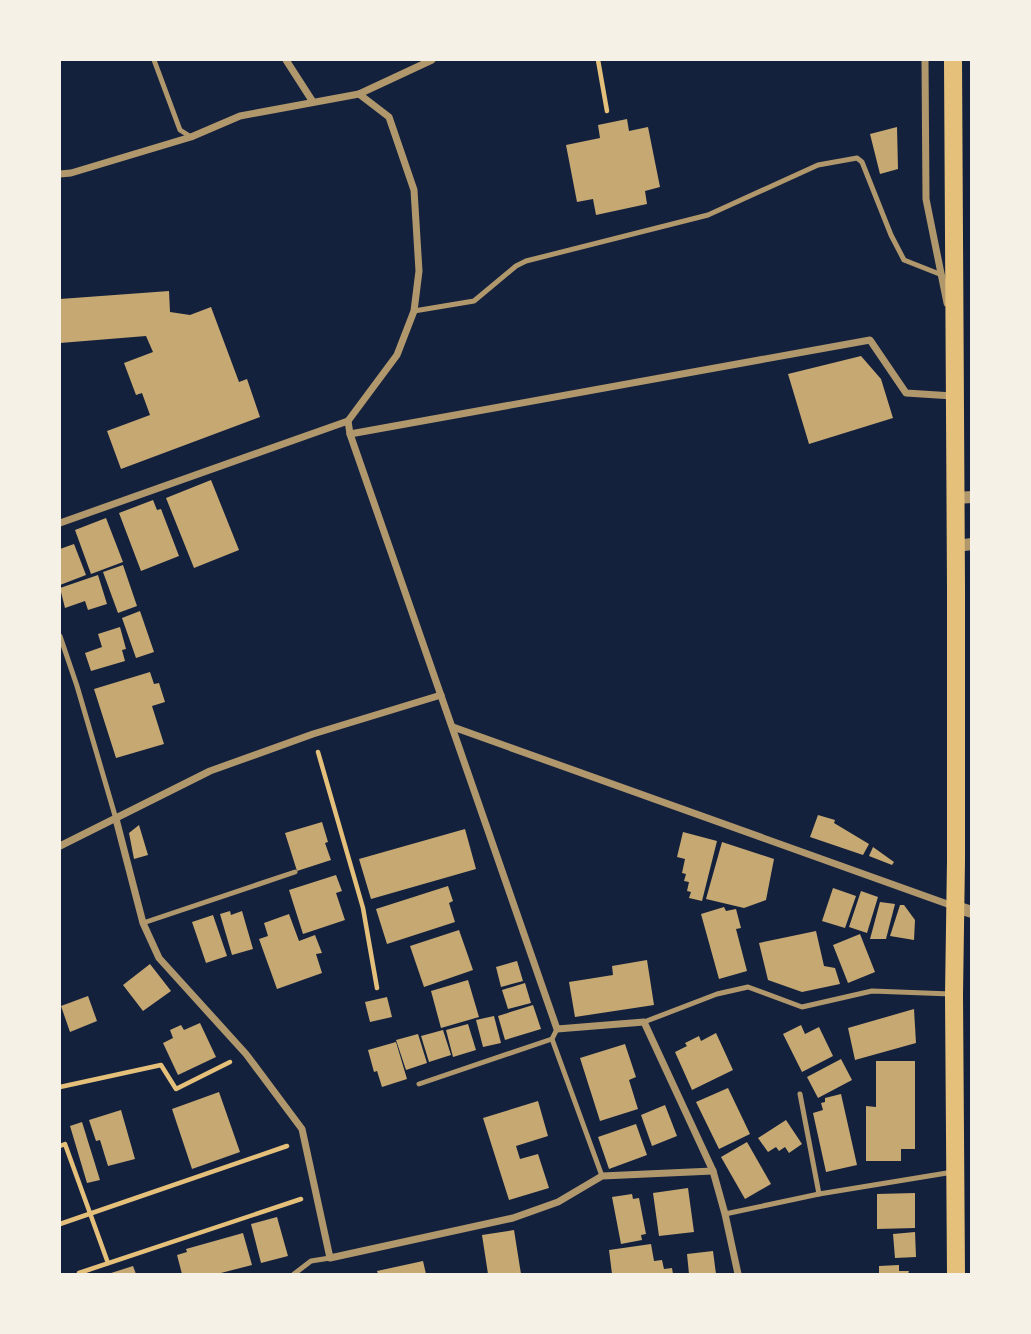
<svg xmlns="http://www.w3.org/2000/svg" width="1031" height="1334" font-family="'Noto Sans',sans-serif">
<style>
.building{fill:#c6a872}
.lines{fill:none;stroke-linecap:round;stroke-linejoin:round}
.path{stroke:#e5c07b;stroke-width:4.5}
.service{stroke:#b1986c;stroke-width:5}
.minor{stroke:#b1986c;stroke-width:7}
.tertiary{stroke:#b1986c;stroke-width:12}
.primary{stroke:#e5c07b;stroke-width:18}
</style>
<rect width="100%" height="100%" fill="#14213d"/>
<!-- building -->
<g class="building">
<polygon points="627,119 629,131 648,127 660,187 645,191 647,204 596,215 593,199 577,202 566,145 600,138 598,125"/>
<polygon points="897,127 898,169 880,174 870,134"/>
<polygon points="169,291 170,312 190,315 211,307 239,382 247,379 260,417 121,469 107,431 150,415 142,393 136,395 124,363 153,352 146,336 60,343 60,299"/>
<polygon points="861,356 881,379 893,418 809,444 788,374"/>
<polygon points="211,480 239,550 194,568 166,498"/>
<polygon points="153,500 157,510 161,509 179,556 141,571 119,513"/>
<polygon points="106,518 123,562 91,574 75,530"/>
<polygon points="74,544 86,575 60,585 60,549"/>
<polygon points="123,565 137,606 118,613 103,572"/>
<polygon points="98,575 107,604 88,610 85,601 65,608 60,588"/>
<polygon points="140,611 154,652 136,658 122,618"/>
<polygon points="120,627 126,649 122,650 125,661 91,671 85,653 102,647 98,634"/>
<polygon points="150,672 154,684 159,683 165,702 152,706 164,744 116,758 94,689"/>
<polygon points="818,815 835,820 834,823 869,844 863,855 810,837"/>
<polygon points="322,822 328,842 325,843 331,860 297,871 285,833"/>
<polygon points="139,825 148,855 134,859 129,833"/>
<polygon points="465,829 476,869 371,899 359,859"/>
<polygon points="683,832 717,841 702,901 689,898 691,892 687,891 689,882 684,881 686,874 682,873 685,859 677,857"/>
<polygon points="722,842 774,859 766,900 744,908 706,899"/>
<polygon points="873,847 894,862 892,865 869,856"/>
<polygon points="336,875 342,891 336,893 345,920 303,934 289,890"/>
<polygon points="448,886 453,901 449,903 455,922 387,944 376,909"/>
<polygon points="833,888 856,896 845,928 822,921"/>
<polygon points="861,891 878,897 867,933 849,927"/>
<polygon points="880,902 895,904 886,939 870,939"/>
<polygon points="900,905 904,905 915,920 914,940 890,936"/>
<polygon points="724,907 726,911 736,909 741,928 736,929 747,971 719,979 701,914"/>
<polygon points="230,911 231,915 242,911 253,949 232,955 220,914"/>
<polygon points="289,914 299,941 315,935 322,953 316,954 322,973 277,989 259,939 268,936 264,923"/>
<polygon points="213,915 227,956 206,963 192,922"/>
<polygon points="459,930 473,970 424,987 410,946"/>
<polygon points="816,931 824,966 835,968 840,984 802,992 768,980 759,943"/>
<polygon points="860,934 875,972 848,983 833,945"/>
<polygon points="647,960 654,1005 575,1017 569,982 613,975 612,966"/>
<polygon points="517,961 523,981 501,987 496,967"/>
<polygon points="150,964 171,991 143,1011 123,985"/>
<polygon points="468,980 479,1017 441,1028 431,991"/>
<polygon points="525,983 531,1003 508,1009 502,990"/>
<polygon points="88,996 97,1021 70,1032 61,1006"/>
<polygon points="387,997 392,1017 370,1022 365,1002"/>
<polygon points="533,1005 541,1029 505,1040 498,1016"/>
<polygon points="914,1009 916,1043 855,1060 848,1028"/>
<polygon points="494,1016 501,1043 483,1047 476,1020"/>
<polygon points="200,1023 216,1057 178,1075 163,1043 173,1038 170,1030 181,1025 184,1030"/>
<polygon points="468,1024 476,1050 453,1057 446,1030"/>
<polygon points="801,1025 805,1034 819,1027 833,1056 802,1072 783,1034"/>
<polygon points="443,1030 451,1055 429,1062 421,1036"/>
<polygon points="716,1033 733,1070 692,1090 675,1052 687,1046 685,1043 699,1036 701,1041"/>
<polygon points="418,1034 427,1063 406,1070 396,1040"/>
<polygon points="396,1042 407,1079 382,1087 377,1071 374,1072 368,1050"/>
<polygon points="625,1044 636,1077 629,1080 638,1109 600,1121 580,1058"/>
<polygon points="841,1059 852,1080 818,1098 807,1077"/>
<polygon points="876,1061 915,1061 915,1149 901,1149 901,1161 866,1161 866,1106 876,1107"/>
<polygon points="728,1088 750,1134 719,1149 696,1102"/>
<polygon points="219,1092 240,1152 192,1169 172,1109"/>
<polygon points="841,1094 857,1165 826,1172 813,1113 823,1110 821,1103 825,1102 825,1098"/>
<polygon points="538,1101 548,1136 516,1146 520,1159 538,1154 549,1188 509,1200 483,1118"/>
<polygon points="665,1105 677,1136 652,1146 641,1115"/>
<polygon points="121,1110 135,1159 108,1166 100,1140 96,1141 89,1120"/>
<polygon points="786,1120 802,1144 789,1153 785,1147 779,1151 776,1147 768,1152 758,1138"/>
<polygon points="82,1122 100,1180 87,1183 70,1126"/>
<polygon points="636,1124 647,1155 609,1169 598,1137"/>
<polygon points="747,1142 771,1184 745,1199 721,1157"/>
<polygon points="688,1188 694,1232 659,1236 653,1193"/>
<polygon points="915,1193 915,1228 877,1229 877,1194"/>
<polygon points="632,1194 633,1199 639,1198 646,1234 641,1235 642,1240 621,1244 612,1197"/>
<polygon points="277,1217 288,1256 261,1263 251,1224"/>
<polygon points="514,1230 521,1274 488,1274 482,1235"/>
<polygon points="915,1232 916,1257 895,1258 893,1234"/>
<polygon points="243,1233 252,1265 217,1274 182,1274 177,1255 187,1252 186,1249"/>
<polygon points="651,1244 654,1261 662,1260 664,1269 672,1268 673,1274 612,1274 609,1250"/>
<polygon points="713,1251 716,1274 689,1274 687,1254"/>
<polygon points="423,1261 426,1274 378,1274 377,1271"/>
<polygon points="899,1265 899,1271 909,1271 908,1274 879,1274 879,1266"/>
<polygon points="133,1266 136,1274 108,1274"/>
</g>
<g class="lines">
<!-- path -->
<g class="path">
<polyline points="598,60 607,111"/>
<polyline points="318,752 363,908 377,988"/>
<polyline points="60,1087 161,1065 176,1089 230,1062"/>
<polyline points="60,1146 65,1144 108,1263"/>
<polyline points="60,1224 287,1146"/>
<polyline points="79,1273 301,1199"/>
</g>
<!-- service -->
<g class="service">
<polyline points="154,60 180,130 191,137"/>
<polyline points="414,311 474,301 516,266 526,261 708,215 818,165 857,158 862,162 891,235 904,260 942,275"/>
<polyline points="60,636 77,686 116,819"/>
<polyline points="143,923 295,872"/>
<polyline points="644,1022 717,994 748,987 802,1007 872,991 951,994"/>
<polyline points="557,1029 552,1039 602,1176"/>
<polyline points="419,1084 552,1039"/>
<polyline points="800,1094 819,1194"/>
<polyline points="725,1214 819,1194 953,1172"/>
<polyline points="294,1274 311,1261 330,1258"/>
</g>
<!-- minor -->
<g class="minor">
<polyline points="286,60 313,102"/>
<polyline points="925,60 926,199 947,303"/>
<polyline points="359,94 389,117 414,190 419,271 414,311 397,355 348,421 350,434 557,1029 644,1022 713,1171 725,1214 738,1274"/>
<polyline points="60,174 71,173 191,137 240,116 359,94 432,60"/>
<polyline points="350,434 870,340 906,393 953,396"/>
<polyline points="60,523 348,421"/>
<polyline points="453,727 953,906"/>
<polyline points="116,819 143,923 159,958 246,1054 302,1129 330,1258 513,1218 558,1202 602,1176 713,1171"/>
<polyline points="60,846 210,771 313,734 441,695"/>
</g>
<!-- tertiary -->
<g class="tertiary">
<polyline points="956,498 972,497"/>
<polyline points="956,546 972,544"/>
<polyline points="956,907 972,912"/>
</g>
<!-- primary -->
<polyline class="primary" points="953,60 956,588 956,860 954,995 956,1274"/>
</g>
<!-- border -->
<rect width="1031" height="1334" fill="none" stroke="#f6f1e7" stroke-width="122"/>
</svg>
